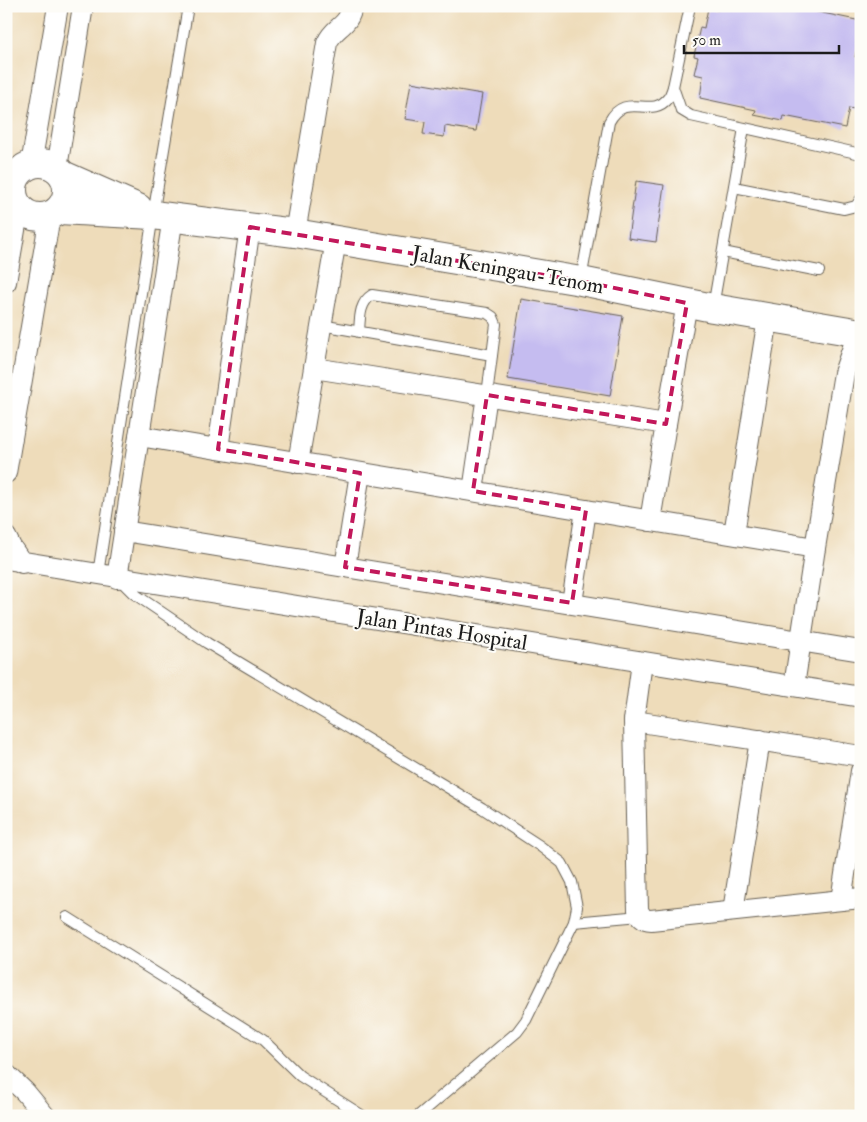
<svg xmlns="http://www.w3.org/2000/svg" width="867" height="1122" font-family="'IM FELL Double Pica',serif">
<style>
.building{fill:#c5bcf0}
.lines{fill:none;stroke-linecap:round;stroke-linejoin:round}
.lane-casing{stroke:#665f53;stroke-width:12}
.street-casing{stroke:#665f53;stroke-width:22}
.primary-casing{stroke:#665f53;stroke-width:30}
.lane{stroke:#fff;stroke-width:10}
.street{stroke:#fff;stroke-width:20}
.primary{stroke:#fff;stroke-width:28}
.marked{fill:none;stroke:#c2185b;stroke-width:4;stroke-dasharray:10 6;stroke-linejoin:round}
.labels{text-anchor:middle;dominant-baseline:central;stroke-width:4;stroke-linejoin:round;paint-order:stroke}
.street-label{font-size:21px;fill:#1c1c1c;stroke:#fdfcf7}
</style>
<rect width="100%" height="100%" fill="#fdfcf7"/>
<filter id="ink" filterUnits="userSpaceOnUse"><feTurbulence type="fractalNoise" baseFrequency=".02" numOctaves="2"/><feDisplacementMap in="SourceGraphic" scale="10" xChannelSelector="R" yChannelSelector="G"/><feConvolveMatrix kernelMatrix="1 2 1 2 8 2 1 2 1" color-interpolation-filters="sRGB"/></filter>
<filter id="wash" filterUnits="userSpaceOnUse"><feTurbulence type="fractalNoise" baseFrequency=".0096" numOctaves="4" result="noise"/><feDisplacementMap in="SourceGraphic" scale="20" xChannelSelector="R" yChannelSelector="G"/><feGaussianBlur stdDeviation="1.12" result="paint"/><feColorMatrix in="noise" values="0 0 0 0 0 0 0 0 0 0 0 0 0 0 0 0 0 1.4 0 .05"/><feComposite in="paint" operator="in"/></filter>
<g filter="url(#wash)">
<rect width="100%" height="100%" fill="#eedcba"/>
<g id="blocks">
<!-- building -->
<g class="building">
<polygon points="718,6 789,6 861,21 861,31 855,57 861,58 861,105 860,110 849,108 845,128 784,116 783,121 754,115 756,110 700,98 703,76 694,74 698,57 694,56 700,27 704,28 708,8 718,10"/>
<polygon points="411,82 482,94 476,131 445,126 444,137 423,134 425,122 405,119"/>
<polygon points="636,181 664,185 656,242 628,238"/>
<polygon points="521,299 623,316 610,396 508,379"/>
</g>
</g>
</g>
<g filter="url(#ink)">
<use href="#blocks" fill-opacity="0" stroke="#665f53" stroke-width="1"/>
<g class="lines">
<!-- lane casing -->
<g class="lane-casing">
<g id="lane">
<polyline points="673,87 681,110 691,116 861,154"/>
<polyline points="734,187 844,209 856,206 861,199"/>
<polyline points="723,252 819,271"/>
<path d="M581,280L609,122C626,90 651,120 668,98C670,96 672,90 673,87L690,6"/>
<polyline points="713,307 744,128"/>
<polyline points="321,325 492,355"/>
<path d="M359,332C360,319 359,303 372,295L487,313L493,317L496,324L487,395"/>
<polyline points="98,574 153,215 188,6"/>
<polyline points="120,580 133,593 207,643 482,808 540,846 562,863 572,882 577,907 574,922 526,1020 517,1032 418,1116"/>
<polyline points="67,917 263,1040 300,1076 363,1116"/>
<polyline points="574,922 640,916"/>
</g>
</g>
<!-- street casing -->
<g class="street-casing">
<g id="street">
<polyline points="31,165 58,6"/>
<polyline points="57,168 83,6"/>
<path d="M295,233L327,43C334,26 349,27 352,6"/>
<polyline points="336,240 314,368 666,424 687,303"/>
<polyline points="6,282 19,207"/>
<polyline points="139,436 815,548"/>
<polyline points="218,449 250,227"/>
<polyline points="298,463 314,368"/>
<polyline points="6,473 50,216"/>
<polyline points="473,491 487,395"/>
<polyline points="650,521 666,424"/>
<polyline points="124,531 861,651"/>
<polyline points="734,534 768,318"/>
<polyline points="6,537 11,547 22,563"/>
<polyline points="6,559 861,697"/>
<polyline points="345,567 360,473"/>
<polyline points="117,578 173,217"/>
<polyline points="572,603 586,510"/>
<path d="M642,662L634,721L638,910C641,916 643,920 651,920L861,898"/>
<polyline points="794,686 815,548 844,373 858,333"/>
<polyline points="634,721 861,756"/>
<polyline points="841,900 861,771"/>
<polyline points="733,911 760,740"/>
<polyline points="6,1074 25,1092 45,1116"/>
</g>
</g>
<!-- primary casing -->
<g class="primary-casing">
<g id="primary">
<circle cx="40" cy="190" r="27"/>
<polyline points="63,175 138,208"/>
<polyline points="59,210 153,215 295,233 581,281 713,308 861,333"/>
</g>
</g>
<!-- lane -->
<use href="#lane" class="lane"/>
<!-- street -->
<use href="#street" class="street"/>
<!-- primary -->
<use href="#primary" class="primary"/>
</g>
</g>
<!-- marked area -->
<path class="marked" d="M250,227L581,281L687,303L666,424L487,395L473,491L586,510L572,603L345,567L360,473L218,449Z"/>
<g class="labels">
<!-- street labels -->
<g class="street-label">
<text transform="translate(508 270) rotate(10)">Jalan Keningau-Tenom</text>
<text transform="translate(442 630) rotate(9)">Jalan Pintas Hospital</text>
</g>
</g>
<!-- margin -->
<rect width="867" height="1122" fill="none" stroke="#fdfcf7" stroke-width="25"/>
<!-- scale -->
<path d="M684 45v8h155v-8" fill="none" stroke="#1c1c1c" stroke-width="2.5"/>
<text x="692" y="45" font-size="15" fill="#1c1c1c" stroke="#fdfcf7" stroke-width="4" paint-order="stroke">50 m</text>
</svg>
